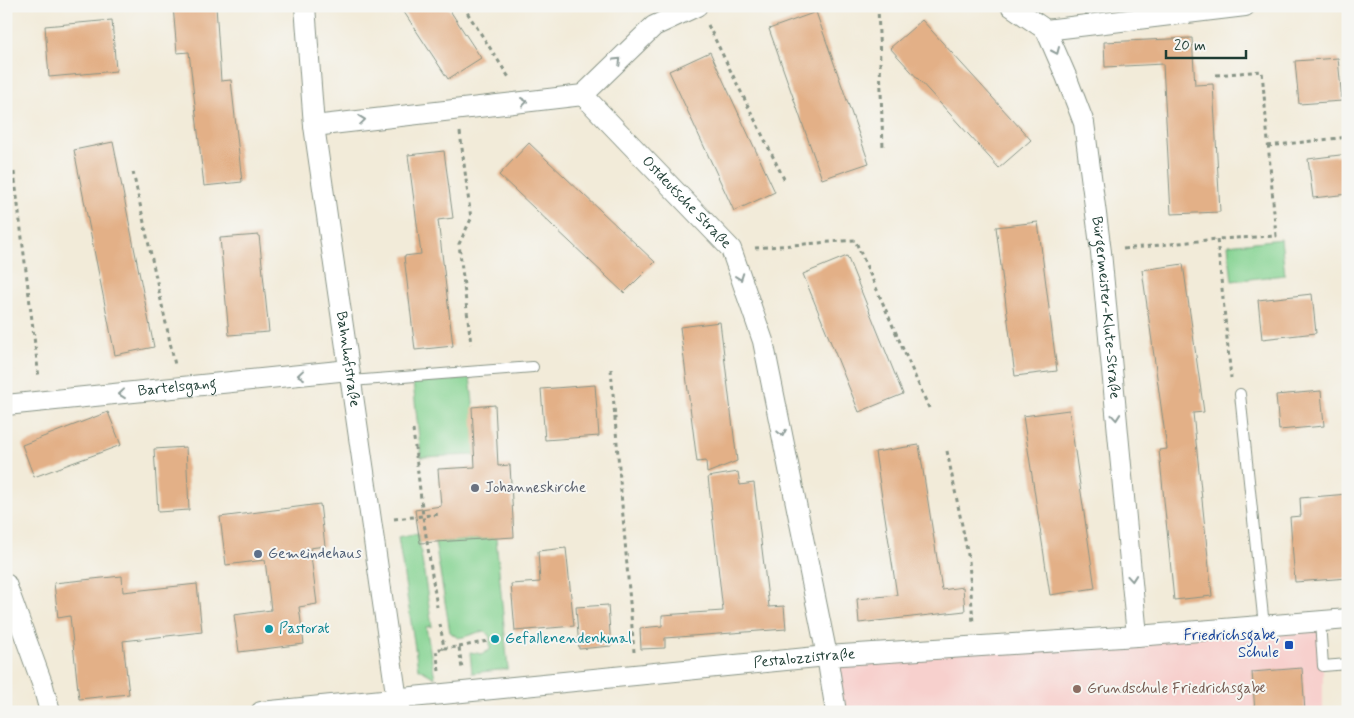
<svg xmlns="http://www.w3.org/2000/svg" width="1354" height="718" font-family="Mynerve,sans-serif">
<style>
.built{fill:#f7d0cd}
.green{fill:#85d392;stroke:#528863}
.building{fill:#e3b087}
.lines{fill:none;stroke-linecap:round;stroke-linejoin:round}
.lane-casing{stroke:#889486;stroke-width:12}
.street-casing{stroke:#889486;stroke-width:22}
.path{stroke:#889486;stroke-width:3;stroke-dasharray:4 4;stroke-linecap:butt}
.lane{stroke:#fff;stroke-width:10}
.street{stroke:#fff;stroke-width:20}
.oneway{stroke:#8f9e9a}
.worship-dot{fill:#6b7280;stroke:#f6f6f2;stroke-width:2}
.service-dot{fill:#5c6f8a;stroke:#f6f6f2;stroke-width:2}
.culture-dot{fill:#0f9aa8;stroke:#f6f6f2;stroke-width:2}
.transit-dot{fill:#1a4fb4;stroke:#f6f6f2;stroke-width:2}
.education-dot{fill:#8d6e63;stroke:#f6f6f2;stroke-width:2}
.labels{text-anchor:middle;dominant-baseline:central;stroke-width:4;stroke-linejoin:round;paint-order:stroke}
.street-label{font-size:15px;fill:#1f3d34;stroke:#f6f6f2}
.worship-label{font-size:15px;fill:#5b616d;stroke:#f6f6f2;text-anchor:start}
.service-label{font-size:15px;fill:#4e5e75;stroke:#f6f6f2;text-anchor:start}
.culture-label{font-size:15px;fill:#0d838f;stroke:#f6f6f2;text-anchor:start}
.transit-label{font-size:15px;fill:#164399;stroke:#f6f6f2;text-anchor:end}
.education-label{font-size:15px;fill:#785e54;stroke:#f6f6f2;text-anchor:start}
</style>
<rect width="100%" height="100%" fill="#f6f6f2"/>
<filter id="ink" filterUnits="userSpaceOnUse"><feTurbulence type="fractalNoise" baseFrequency=".02" numOctaves="2"/><feDisplacementMap in="SourceGraphic" scale="10" xChannelSelector="R" yChannelSelector="G"/><feConvolveMatrix kernelMatrix="1 2 1 2 8 2 1 2 1" color-interpolation-filters="sRGB"/></filter>
<filter id="wash" filterUnits="userSpaceOnUse"><feTurbulence type="fractalNoise" baseFrequency=".0096" numOctaves="4" result="noise"/><feDisplacementMap in="SourceGraphic" scale="20" xChannelSelector="R" yChannelSelector="G"/><feGaussianBlur stdDeviation="1.12" result="paint"/><feColorMatrix in="noise" values="0 0 0 0 0 0 0 0 0 0 0 0 0 0 0 0 0 1.4 0 .05"/><feComposite in="paint" operator="in"/></filter>
<g filter="url(#wash)">
<rect width="100%" height="100%" fill="#f2ebd9"/>
<!-- built -->
<polygon class="built" points="1320,621 1323,666 1323,712 836,712 827,656"/>
<!-- green -->
<g class="green">
<polygon points="1281,239 1285,275 1232,281 1228,245"/>
<polygon points="470,377 473,403 475,455 421,457 413,382"/>
<path d="M432,524L443,542L496,538L508,669L472,673L470,652L482,654L490,650V637L485,631C475,632 468,637 458,638L450,632Z"/>
<polygon points="418,533 432,626 426,627 435,678 418,668 398,537"/>
</g>
<g id="blocks">
<!-- building -->
<g class="building">
<polygon points="173,6 216,6 221,81 231,80 242,182 204,186 189,52 177,53"/>
<polygon points="400,6 447,6 481,58 448,79"/>
<polygon points="816,12 869,163 822,179 769,29"/>
<polygon points="112,20 116,71 49,77 45,26"/>
<polygon points="922,20 1031,140 999,168 890,48"/>
<polygon points="1192,38 1195,85 1213,84 1220,212 1171,214 1163,64 1105,67 1104,42"/>
<polygon points="710,52 775,192 734,211 669,71"/>
<polygon points="1338,58 1342,101 1299,104 1295,61"/>
<polygon points="113,142 154,347 115,355 74,150"/>
<polygon points="529,143 655,262 624,293 499,175"/>
<polygon points="444,151 453,218 438,220 453,346 415,350 404,256 421,254 408,155"/>
<polygon points="1348,154 1348,194 1313,198 1308,159"/>
<polygon points="1038,222 1057,371 1015,376 996,227"/>
<polygon points="259,235 269,332 229,335 220,238"/>
<polygon points="847,256 903,394 859,412 803,274"/>
<polygon points="1183,264 1204,412 1193,413 1212,596 1174,600 1159,450 1167,449 1142,270"/>
<polygon points="1312,294 1316,333 1262,339 1258,300"/>
<polygon points="720,322 737,461 707,473 706,461 697,462 680,327"/>
<polygon points="595,385 599,436 545,440 541,389"/>
<polygon points="1321,391 1324,426 1279,430 1276,395"/>
<polygon points="495,405 498,466 510,465 514,537 420,543 415,510 441,506 438,469 475,467 472,407"/>
<polygon points="1069,410 1095,588 1050,595 1023,416"/>
<polygon points="108,412 121,445 34,477 22,445"/>
<polygon points="919,445 942,590 963,587 965,611 859,623 857,599 897,595 875,452"/>
<polygon points="186,447 189,510 158,512 154,449"/>
<polygon points="738,472 740,485 754,483 769,607 784,606 786,629 665,638 665,648 641,649 640,628 662,626 662,615 723,611 708,477"/>
<polygon points="1348,494 1348,578 1295,582 1290,517 1301,516 1300,498"/>
<polygon points="320,504 325,546 310,548 317,604 299,607 304,644 239,652 234,615 271,610 265,560 226,565 220,517"/>
<polygon points="566,548 574,626 515,631 511,584 540,582 538,551"/>
<polygon points="122,576 123,592 197,584 202,632 123,641 129,694 79,699 70,616 58,618 54,583"/>
<polygon points="608,605 611,646 579,649 576,607"/>
<polygon points="1302,668 1305,712 1255,712 1252,672"/>
</g>
</g>
</g>
<g filter="url(#ink)">
<use href="#blocks" fill-opacity="0" stroke="#889486" stroke-width="1"/>
<g class="lines">
<!-- lane casing -->
<g class="lane-casing">
<g id="lane">
<polyline points="351,381 533,367"/>
<polyline points="1240,394 1264,626"/>
<polyline points="1320,621 1323,666 1348,664"/>
</g>
</g>
<!-- street casing -->
<g class="street-casing">
<g id="street">
<path id="s1" d="M305,6L314,126L397,700L400,712"/>
<path id="s2" d="M1011,6L1046,30L1066,76L1084,123L1101,252L1137,636"/>
<polyline points="1046,30 1245,6"/>
<polyline points="583,95 654,26 697,6"/>
<path id="s3" d="M314,126L583,95L731,249L763,341L827,656L836,712"/>
<path id="s4" d="M6,405L349,370"/>
<polyline points="6,584 43,686 50,712"/>
<path id="s5" d="M261,712L827,656L1137,636L1348,619"/>
</g>
</g>
<!-- path -->
<g class="path">
<polyline points="463,6 510,79"/>
<polyline points="878,6 883,148"/>
<polyline points="708,25 784,179"/>
<polyline points="1216,75 1262,71 1276,236 1217,239 1231,378"/>
<polyline points="460,132 471,219 459,244 471,344"/>
<polyline points="1268,146 1348,137"/>
<polyline points="14,172 39,378"/>
<polyline points="133,172 175,365"/>
<polyline points="755,248 855,240 929,408"/>
<polyline points="1123,249 1217,239"/>
<polyline points="611,369 634,652"/>
<polyline points="413,430 423,516 437,607"/>
<polyline points="947,451 969,560 973,624"/>
<polyline points="394,519 441,514"/>
<polyline points="440,624 444,648 459,647 462,669"/>
<polyline points="459,647 488,641"/>
<polyline points="439,671 436,650 444,648"/>
</g>
<!-- lane -->
<use href="#lane" class="lane"/>
<!-- street -->
<use href="#street" class="street"/>
</g>
<!-- one-way arrows -->
<defs><path id="oneway-chevron" d="M-2-3.5L2.5 0L-2 3.5" fill="none" stroke-width="1.6" stroke-linecap="round" stroke-linejoin="round" transform="scale(1.25)"/></defs>
<g class="oneway">
<use href="#oneway-chevron" transform="translate(1056 51) rotate(66)"/>
<use href="#oneway-chevron" transform="translate(618 61) rotate(-44)"/>
<use href="#oneway-chevron" transform="translate(524 102) rotate(-7)"/>
<use href="#oneway-chevron" transform="translate(362 120) rotate(-7)"/>
<use href="#oneway-chevron" transform="translate(740 277) rotate(70)"/>
<use href="#oneway-chevron" transform="translate(301 375) rotate(174)"/>
<use href="#oneway-chevron" transform="translate(122 394) rotate(174)"/>
<use href="#oneway-chevron" transform="translate(1116 417) rotate(85)"/>
<use href="#oneway-chevron" transform="translate(782 433) rotate(79)"/>
<use href="#oneway-chevron" transform="translate(1132 578) rotate(85)"/>
</g>
</g>
<!-- markers -->
<circle class="worship-dot" cx="475" cy="488" r="5"/>
<circle class="service-dot" cx="258" cy="554" r="5"/>
<g class="culture-dot">
<circle cx="269" cy="629" r="5"/>
<circle cx="495" cy="639" r="5"/>
</g>
<rect class="transit-dot" x="1284" y="640" width="10" height="10" rx="2.5"/>
<circle class="education-dot" cx="1077" cy="689" r="5"/>
<g class="labels">
<!-- street labels -->
<g class="street-label">
<text stroke="none"><textPath href="#s3" startOffset="420">Ostdeutsche Straße</textPath></text>
<text stroke="none"><textPath href="#s2" startOffset="329">Bürgermeister-Klute-Straße</textPath></text>
<text stroke="none"><textPath href="#s1" startOffset="356">Bahnhofstraße</textPath></text>
<text stroke="none"><textPath href="#s4" startOffset="172">Bartelsgang</textPath></text>
<text stroke="none"><textPath href="#s5" startOffset="546">Pestalozzistraße</textPath></text>
</g>
<!-- worship labels -->
<g class="worship-label">
<text x="485" y="488">Johanneskirche</text>
</g>
<!-- service labels -->
<g class="service-label">
<text x="268" y="554">Gemeindehaus</text>
</g>
<!-- culture labels -->
<g class="culture-label">
<text x="279" y="629">Pastorat</text>
<text x="505" y="639">Gefallenendenkmal</text>
</g>
<!-- transit labels -->
<g class="transit-label">
<text x="1279" y="636">Friedrichsgabe,<tspan x="1279" dy="17">Schule</tspan></text>
</g>
<!-- education labels -->
<g class="education-label">
<text x="1087" y="689">Grundschule Friedrichsgabe</text>
</g>
</g>
<!-- margin -->
<rect width="1354" height="718" fill="none" stroke="#f6f6f2" stroke-width="25"/>
<!-- scale -->
<path d="M1166 50v8h80v-8" fill="none" stroke="#1f3d34" stroke-width="2.5"/>
<text x="1174" y="50" font-size="15" fill="#1f3d34" stroke="#f6f6f2" stroke-width="4" paint-order="stroke">20 m</text>
</svg>
